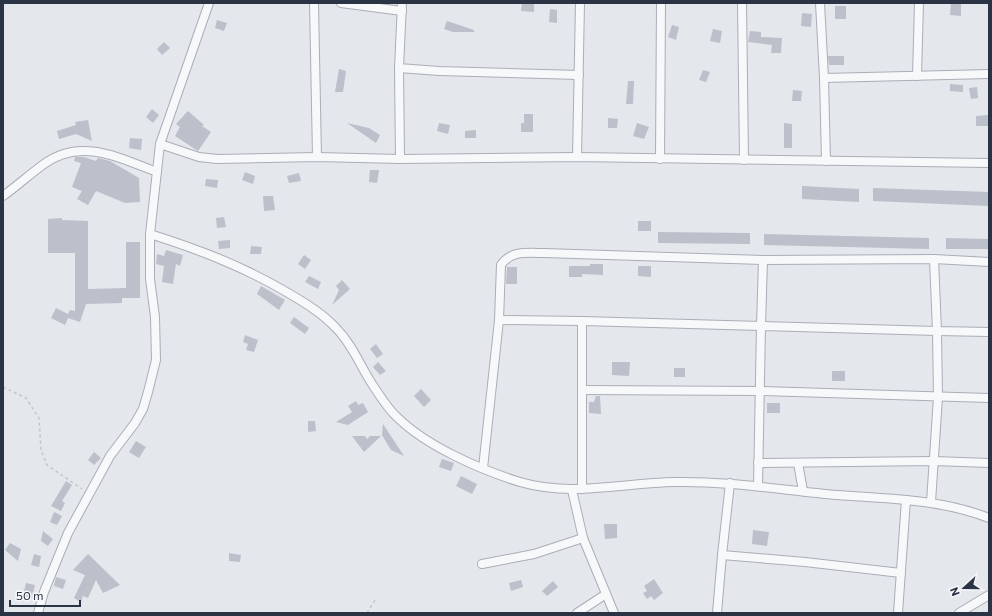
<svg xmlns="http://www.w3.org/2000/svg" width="992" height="616" font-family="Commissioner,sans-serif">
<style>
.building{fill:#bbc0ca}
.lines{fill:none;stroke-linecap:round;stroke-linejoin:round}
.street-casing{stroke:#a9aeb7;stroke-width:10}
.path{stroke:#c2c5cb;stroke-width:1.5;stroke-dasharray:3 3;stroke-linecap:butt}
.street{stroke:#f7f8fa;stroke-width:8}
</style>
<rect width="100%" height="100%" fill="#e4e7ec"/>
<!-- building -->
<g class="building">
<polygon points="522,3 534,3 534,12 521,11"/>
<polygon points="951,3 961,3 961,16 950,15"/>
<rect x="835" y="6" width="11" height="13"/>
<polygon points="550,9 557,10 557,23 549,22"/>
<polygon points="802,13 812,14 811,27 801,26"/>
<polygon points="217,20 227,23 224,31 215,28"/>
<polygon points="447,21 474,30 474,32 453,32 444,29"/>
<polygon points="672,25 679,27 676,40 668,37"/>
<polygon points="713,29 722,31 720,43 710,41"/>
<polygon points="750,31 761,32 761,37 782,38 781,53 771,53 772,45 748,42"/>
<polygon points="164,42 170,48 162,55 157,49"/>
<polygon points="828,56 844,56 844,65 829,65"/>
<polygon points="339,69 346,71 343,92 335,92"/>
<polygon points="703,70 710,72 706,82 699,80"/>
<polygon points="628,81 634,81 633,104 626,104"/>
<polygon points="950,84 963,85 963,92 950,91"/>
<polygon points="977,87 978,98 971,99 969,88"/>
<polygon points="793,90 802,91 801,101 792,101"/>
<polygon points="152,109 159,115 153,123 146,117"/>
<polygon points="188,111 204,125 202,126 211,132 198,151 175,136 180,127 176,124"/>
<polygon points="524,114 533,114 533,132 521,132 521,123 524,123"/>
<polygon points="988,115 988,126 976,126 976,116"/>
<polygon points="608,118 618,119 617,128 608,128"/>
<polygon points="88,120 92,141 76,134 59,139 57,131 76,125 75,122"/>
<polygon points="347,123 369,128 380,135 376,143"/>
<polygon points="439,123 450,125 448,134 437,131"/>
<polygon points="637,123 649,127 644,139 633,136"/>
<polygon points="784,123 792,124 792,148 784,148"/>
<polygon points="476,130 476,138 465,138 465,131"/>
<polygon points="130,138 142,139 141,150 129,148"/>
<polygon points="75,157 84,157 96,161 98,158 110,161 139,178 140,202 125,203 96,191 88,205 77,199 82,191 72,187 81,163 74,161"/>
<polygon points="370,170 379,170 377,183 369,182"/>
<polygon points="245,172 255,176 253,184 242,180"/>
<polygon points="299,173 301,181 289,183 287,176"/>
<polygon points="206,179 218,180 217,188 205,186"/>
<polygon points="802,186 859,189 859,202 802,199"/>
<polygon points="873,188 989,192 989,206 873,201"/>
<polygon points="263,196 273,196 275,210 264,211"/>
<polygon points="224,217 226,227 217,228 216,218"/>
<polygon points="62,218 62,220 88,221 88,289 126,288 126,242 140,242 140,298 122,298 122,303 86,304 80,322 68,318 65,325 51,318 56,308 68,314 70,310 75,311 75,253 48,253 48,219"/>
<rect x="638" y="221" width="13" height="10"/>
<polygon points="658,232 750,233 750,244 658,243"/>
<polygon points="764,234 929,238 929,249 764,245"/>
<polygon points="946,238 989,239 989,249 946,249"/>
<polygon points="230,240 230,248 219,249 218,241"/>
<polygon points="251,246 262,247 261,254 250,254"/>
<polygon points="166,250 183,255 180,266 176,264 173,284 162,282 164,266 156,264 157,254 164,256"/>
<polygon points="304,255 311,260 305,269 298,264"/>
<polygon points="590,264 603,264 603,275 582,274 582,277 569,277 569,266 590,266"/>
<polygon points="638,266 651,266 651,277 638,276"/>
<polygon points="507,267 517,267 517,284 506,284"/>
<polygon points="309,276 321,282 318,289 305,282"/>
<polygon points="342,280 350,289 332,305 339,290 336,286"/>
<polygon points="261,286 285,300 279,310 257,294"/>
<polygon points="294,317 309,328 305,334 290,323"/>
<polygon points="245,335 258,340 254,352 246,350 248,344 243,342"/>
<polygon points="376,344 383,354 377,358 370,349"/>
<polygon points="378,362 386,371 380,375 373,367"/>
<polygon points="612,362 630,362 629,376 612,375"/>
<rect x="674" y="368" width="11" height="9"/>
<rect x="832" y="371" width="13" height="10"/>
<polygon points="421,389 431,400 424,407 414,396"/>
<polygon points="596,396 600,396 601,414 589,413 589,402 594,402"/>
<polygon points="356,401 358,405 363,403 368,412 348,425 336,422 352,412 348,406"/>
<rect x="767" y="403" width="13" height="10"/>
<polygon points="308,421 315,421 316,431 308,432"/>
<polygon points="383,424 404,456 391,450 382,435"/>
<polygon points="352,436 365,436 367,439 370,436 381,436 364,452"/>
<polygon points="136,441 146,447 139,458 129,452"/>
<polygon points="94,452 101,458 94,465 88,460"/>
<polygon points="442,459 454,463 451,471 439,467"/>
<polygon points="461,476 477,484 472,494 456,486"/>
<polygon points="66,481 72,485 62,501 65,503 61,511 51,506"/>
<polygon points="54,512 62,516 57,525 50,522"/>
<polygon points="604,524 617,524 617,538 605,539"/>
<polygon points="753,530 769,532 767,546 752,544"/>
<polygon points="43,531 53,539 48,546 41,541"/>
<polygon points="10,543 21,549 18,561 5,550"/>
<polygon points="229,553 241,555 240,562 229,561"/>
<polygon points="34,554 41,556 39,567 31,565"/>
<polygon points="88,554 120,585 103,593 96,580 88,598 83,596 81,602 74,598 85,575 73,570"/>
<polygon points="56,577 66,580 63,589 54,586"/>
<polygon points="654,579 663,593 654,600 651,596 647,599 643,593 647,591 644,586"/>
<polygon points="521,580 523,587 511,591 509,583"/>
<polygon points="553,581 558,587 547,596 542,591"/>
<polygon points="26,583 35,585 32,598 23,596"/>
</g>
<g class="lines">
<!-- street casing -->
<g class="street-casing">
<g id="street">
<polyline points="314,3 317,157"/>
<polyline points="341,3 402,11"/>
<polyline points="402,3 399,68 439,71 579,75"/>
<polyline points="742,3 744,160"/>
<polyline points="820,3 824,78 826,161"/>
<polyline points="399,68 400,159"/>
<polyline points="917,76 919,3"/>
<polyline points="824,78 989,74"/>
<polyline points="160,144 199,157 217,159 317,157 400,159 577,157 989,163"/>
<polyline points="577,157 580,3"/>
<polyline points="660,159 661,3"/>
<path d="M3,196C17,186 30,174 44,164C81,137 119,158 157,172"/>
<path d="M150,234C197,249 240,265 283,290C302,301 321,312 336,328C353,345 361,368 374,387C381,397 388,409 397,417C426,446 481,470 520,482C571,497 622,483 674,482C729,481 782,490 837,495C888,499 940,499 989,518"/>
<polyline points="934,259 937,331 989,332"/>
<polyline points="499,320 582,321"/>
<polyline points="582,390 760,391 989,398"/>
<polyline points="758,463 934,461 989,463"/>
<polyline points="798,463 803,491"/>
<path d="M483,468L499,320L501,265C511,250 528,253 544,253L763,260L934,259L989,262"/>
<polyline points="730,483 722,555 805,562 901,573"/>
<polyline points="758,486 761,326 937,331 938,397 931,502"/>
<polyline points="582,489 582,321 761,326 763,260"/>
<polyline points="572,490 583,538 614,613"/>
<polyline points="482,564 534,554 583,538"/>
<polyline points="38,613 44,592 68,533 110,456 135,423 143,409 148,392 156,360 155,317 150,279 150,234 160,144 209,3"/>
<polyline points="577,613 606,594"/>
<polyline points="717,613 722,555"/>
<polyline points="898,613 906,500"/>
<polyline points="959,613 989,595"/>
</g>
</g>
<!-- path -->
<g class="path">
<polyline points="3,387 26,398 39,418 41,450 47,465 82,489"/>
<polyline points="367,613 375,600"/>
</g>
<!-- street -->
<use href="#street" class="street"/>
</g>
<!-- border -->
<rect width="992" height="616" fill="none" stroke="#2b3445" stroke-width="8"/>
<!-- north arrow -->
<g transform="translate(964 588) rotate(249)" stroke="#f4f6f9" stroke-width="3" paint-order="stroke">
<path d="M0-3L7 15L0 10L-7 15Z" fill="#2b3445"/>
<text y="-6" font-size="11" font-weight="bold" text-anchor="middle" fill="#2b3445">N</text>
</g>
<!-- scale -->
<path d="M10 600v6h70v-6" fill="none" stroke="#2b3445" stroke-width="2"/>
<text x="16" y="600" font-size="12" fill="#2b3445" stroke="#f4f6f9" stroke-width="3" paint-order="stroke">50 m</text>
</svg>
